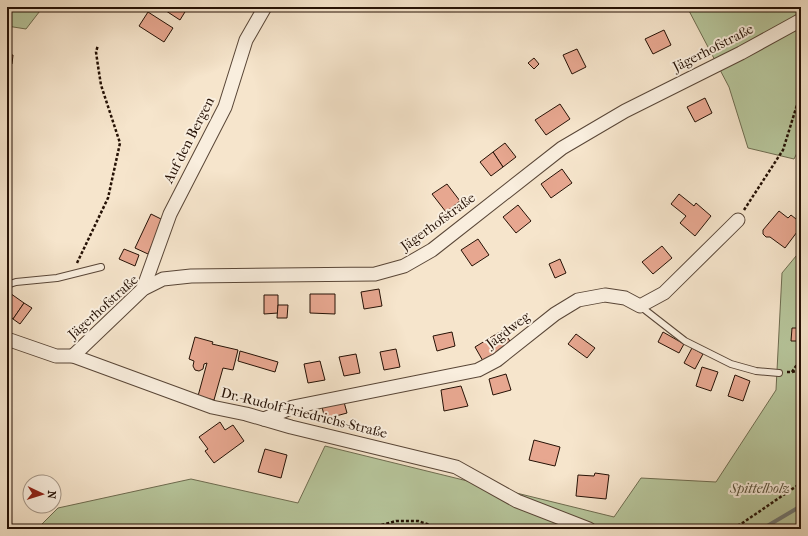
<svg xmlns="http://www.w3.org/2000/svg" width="808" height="536" font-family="'IM FELL French Canon',serif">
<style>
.green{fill:#b7c69c;stroke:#6e6c50}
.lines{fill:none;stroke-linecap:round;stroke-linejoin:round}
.stream{stroke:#6f7876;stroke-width:4}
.building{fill:#e7a790;stroke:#251105}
.lane-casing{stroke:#594637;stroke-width:8}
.street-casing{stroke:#594637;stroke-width:15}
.path{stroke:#251105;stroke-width:2.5;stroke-dasharray:3 2;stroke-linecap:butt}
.lane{stroke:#f9eede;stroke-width:6}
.street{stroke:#f9eede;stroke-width:13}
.rail{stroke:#251105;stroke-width:3;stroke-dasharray:7 7;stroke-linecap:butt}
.labels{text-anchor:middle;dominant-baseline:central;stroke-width:4;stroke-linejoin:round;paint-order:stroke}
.street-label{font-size:14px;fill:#251105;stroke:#f9eede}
.park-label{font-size:14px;font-style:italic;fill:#58503a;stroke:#f9eede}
</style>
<rect width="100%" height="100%" fill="#f6e5cc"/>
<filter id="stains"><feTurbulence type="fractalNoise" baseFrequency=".005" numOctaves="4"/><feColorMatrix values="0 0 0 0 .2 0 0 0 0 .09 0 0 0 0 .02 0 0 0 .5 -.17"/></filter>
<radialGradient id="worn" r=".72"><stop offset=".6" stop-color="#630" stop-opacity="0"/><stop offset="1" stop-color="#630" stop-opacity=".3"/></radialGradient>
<!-- green -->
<g class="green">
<polygon points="7,7 43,7 26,29 7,26"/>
<polygon points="687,7 801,7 801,145 794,159 748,148 729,87"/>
<polygon points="801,250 801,529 37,529 58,508 191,479 298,503 325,446 614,517 641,478 716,482 776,390 782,273"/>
</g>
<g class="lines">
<!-- stream -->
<polyline class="stream" points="762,529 801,506"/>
</g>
<!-- building -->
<g class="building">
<polygon points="160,7 188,7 180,20"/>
<polygon points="148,12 173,28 164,42 139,26"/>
<polygon points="664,30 671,45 653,54 645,39"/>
<polygon points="7,44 8,44 7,55 13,55 12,64 7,63"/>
<polygon points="577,49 586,67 572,74 563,55"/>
<polygon points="534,58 539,64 534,69 528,63"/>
<polygon points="705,98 712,113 695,122 687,107"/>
<polygon points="560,104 570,119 546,135 535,120"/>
<polygon points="505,143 516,157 503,167 493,152"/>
<polygon points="493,152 503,167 491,176 480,162"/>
<polygon points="562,169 572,183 551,198 541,184"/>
<polygon points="447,184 460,201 446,212 432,194"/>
<polygon points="679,194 694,206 696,203 711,216 695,236 680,223 686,216 671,204"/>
<polygon points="518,205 531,221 516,233 503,217"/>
<polygon points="779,211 788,218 791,215 801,223 798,226 800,228 785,248 770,237 766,237 763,234 763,230"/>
<polygon points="151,214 163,220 148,254 135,248"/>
<polygon points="478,239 489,255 472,266 461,250"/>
<polygon points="662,246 672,258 653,274 642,262"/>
<polygon points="124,249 139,255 135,266 119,259"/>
<polygon points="560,259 566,273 555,278 549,264"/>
<polygon points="379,289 382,306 364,309 361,292"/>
<polygon points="7,291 24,303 13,319 7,315"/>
<polygon points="310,294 335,294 335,314 310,313"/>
<polygon points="264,295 278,295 278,313 264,314"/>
<polygon points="24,303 32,308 20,324 13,319"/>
<polygon points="278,305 288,305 287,318 277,318"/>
<polygon points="792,328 801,328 801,341 791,341"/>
<polygon points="503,330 511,343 483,361 475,347"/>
<polygon points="452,332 455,346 437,351 433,336"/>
<polygon points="663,332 684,344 679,353 658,342"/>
<polygon points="576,334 595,348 587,358 568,344"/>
<polygon points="195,337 213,342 212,344 238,350 233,370 223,368 214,400 198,396 207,363 204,364 203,369 199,371 195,370 193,366 194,361 189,359"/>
<polygon points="692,348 703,354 695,369 684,363"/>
<polygon points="396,349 400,367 384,370 380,352"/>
<polygon points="240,351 278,362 275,372 238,361"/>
<polygon points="356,354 360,373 344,376 339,357"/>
<polygon points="320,361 325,380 308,383 304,364"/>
<polygon points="702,367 718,372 711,391 696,386"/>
<polygon points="506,374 511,390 493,395 489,379"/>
<polygon points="735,375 750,381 743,401 728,396"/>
<polygon points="461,386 468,406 444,411 441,390"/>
<polygon points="344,402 347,413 325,419 322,407"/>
<polygon points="220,422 225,430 233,425 244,441 214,463 205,451 208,449 199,437"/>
<polygon points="534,440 560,447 555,466 529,460"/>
<polygon points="265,449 287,455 281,478 258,472"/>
<polygon points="595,473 609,475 606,499 576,496 578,475 594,476"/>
</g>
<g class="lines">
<!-- lane casing -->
<g class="lane-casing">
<g id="lane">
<polyline points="7,285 16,282 57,278 101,267"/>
<polyline points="640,306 685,341 731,364 756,371 779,373"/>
</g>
</g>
<!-- street casing -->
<g class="street-casing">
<g id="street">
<polyline points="143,289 170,214 225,107 246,40 265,7"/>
<polyline points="7,339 56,356 73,356 212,407 246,414 291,427 456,467 517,501 589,529"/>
<polyline points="73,356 143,289 163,279 191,276 375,274 404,266 432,250 562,148 625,111 741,53 801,20"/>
<polyline points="264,419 293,407 478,370 497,360 555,314 578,300 605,295 625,298 640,306 664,293 738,220"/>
</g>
</g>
<!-- path -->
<g class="path">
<polyline points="744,210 783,150 801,92"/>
<polyline points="77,263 108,198 120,143 101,85 98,66 96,52 98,45"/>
<polyline points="787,372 792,372 798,363 798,343"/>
<polyline points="792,372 801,370"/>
<polyline points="367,529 396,521 418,521 442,529"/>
<polyline points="728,529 741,524 801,483"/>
</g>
<!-- lane -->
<use href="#lane" class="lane"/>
<!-- street -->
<use href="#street" class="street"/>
<!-- rail -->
<polyline class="rail" points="795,529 801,526"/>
</g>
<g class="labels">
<!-- street labels -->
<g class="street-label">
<text transform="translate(713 48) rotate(-27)">Jägerhofstraße</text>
<text transform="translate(189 140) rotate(-63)">Auf den Bergen</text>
<text transform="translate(438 222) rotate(-36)">Jägerhofstraße</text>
<text transform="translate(103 307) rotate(-42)">Jägerhofstraße</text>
<text transform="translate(508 330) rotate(-37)">Jagdweg</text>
<text transform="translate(304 413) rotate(14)">Dr.-Rudolf-Friedrichs-Straße</text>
</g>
<!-- park labels -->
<g class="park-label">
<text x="760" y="488">Spittelholz</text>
</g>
</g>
<!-- margin -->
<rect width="808" height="536" fill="none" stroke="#f6e5cc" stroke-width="24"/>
<rect x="8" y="8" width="792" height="520" fill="none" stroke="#251105" stroke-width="2"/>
<rect x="12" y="12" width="784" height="512" fill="none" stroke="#251105"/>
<!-- north arrow -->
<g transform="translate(42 494) rotate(94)"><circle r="19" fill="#f9eede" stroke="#a49687"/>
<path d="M0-3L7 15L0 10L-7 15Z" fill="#8f2418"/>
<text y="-6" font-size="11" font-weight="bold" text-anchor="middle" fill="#251105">N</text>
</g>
<rect width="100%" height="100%" filter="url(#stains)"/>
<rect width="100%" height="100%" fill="url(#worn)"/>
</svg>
